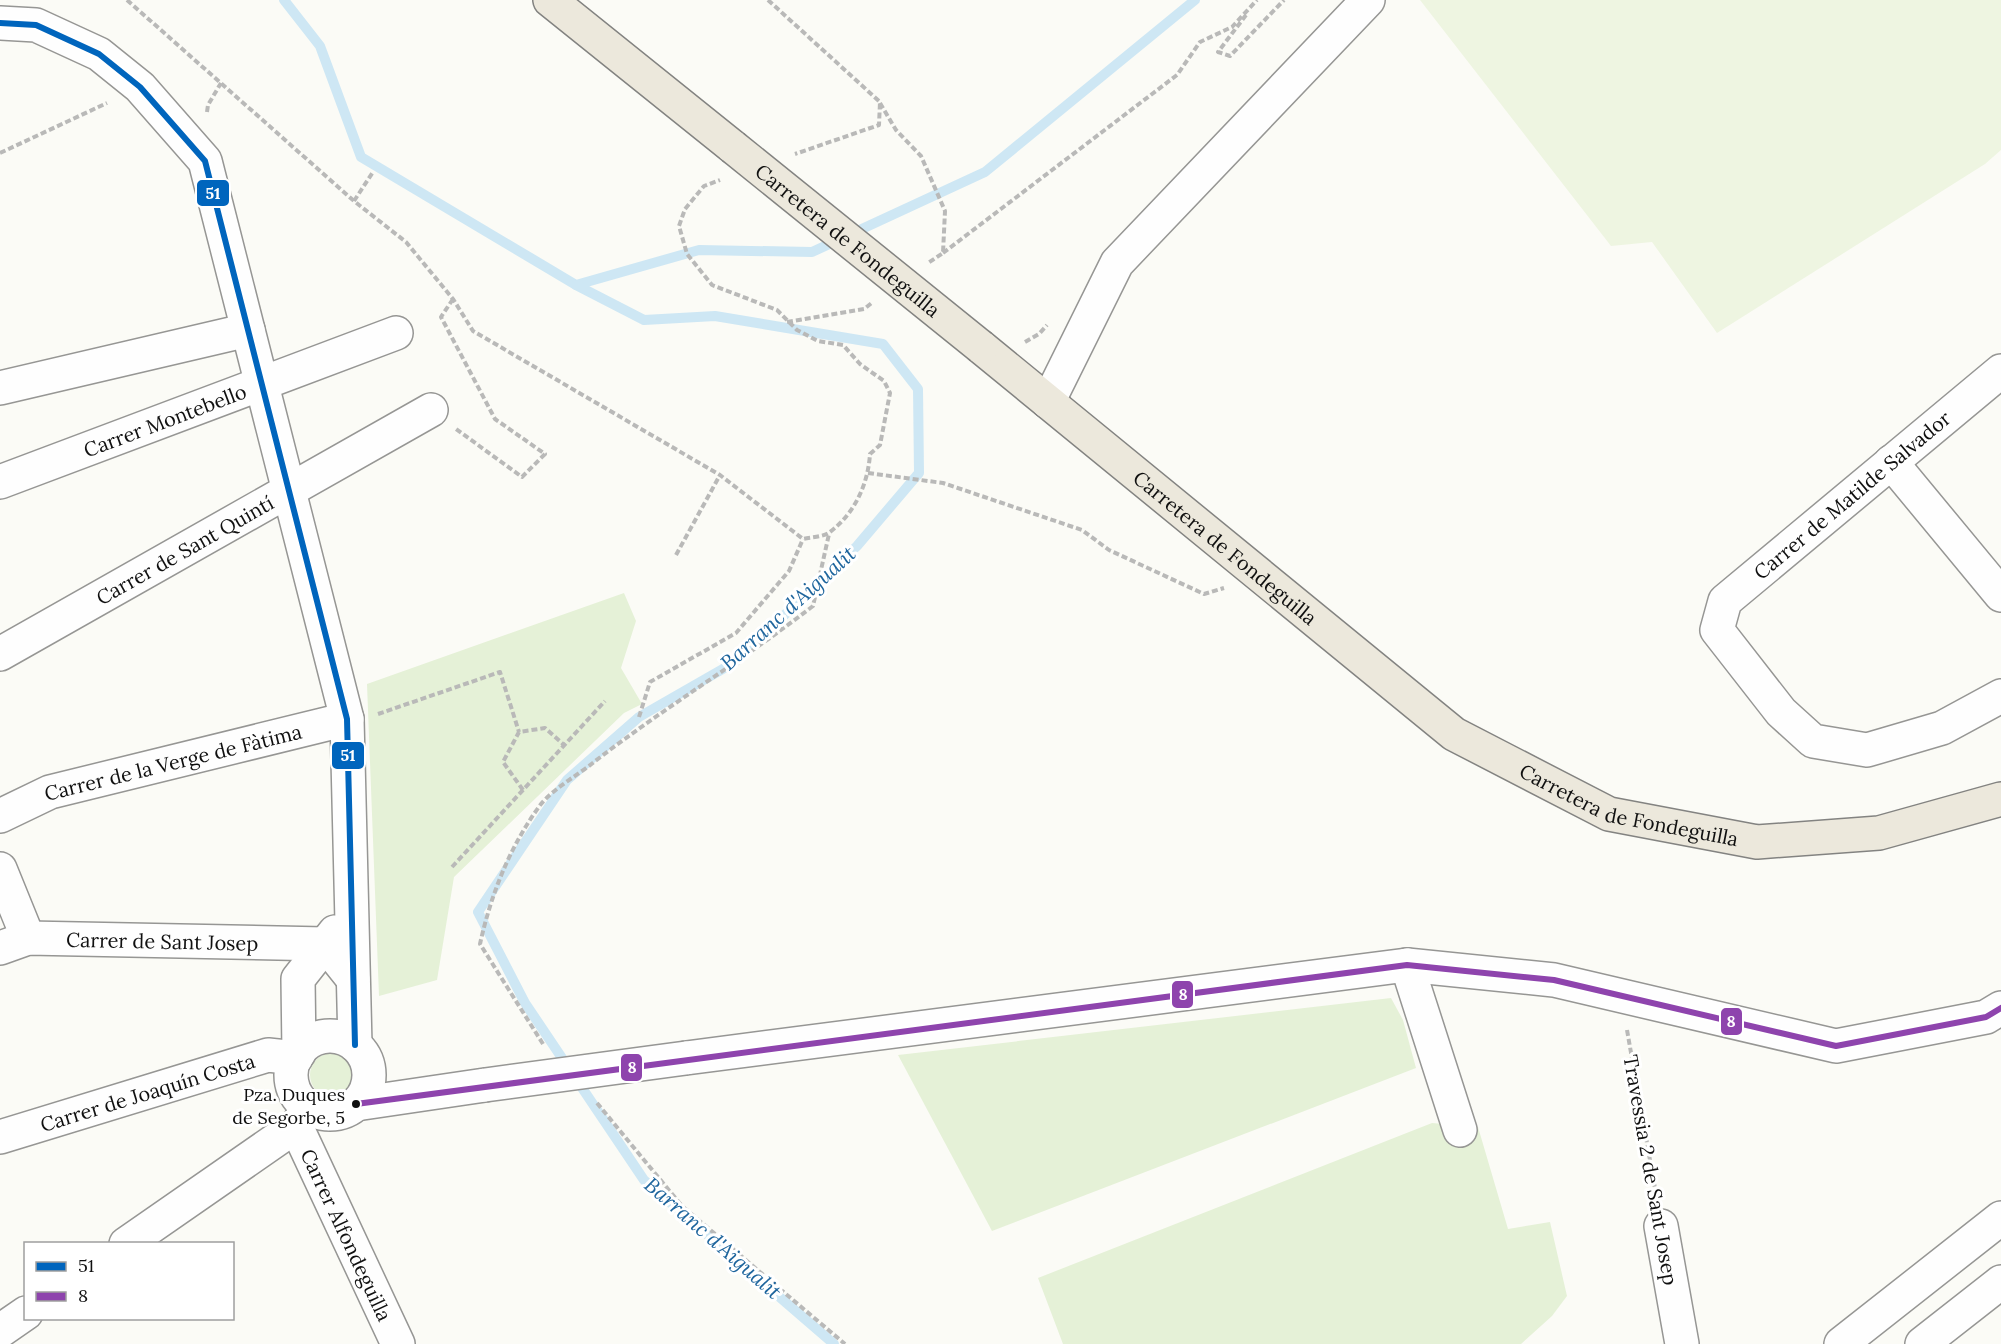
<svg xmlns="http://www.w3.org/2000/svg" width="2001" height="1344" font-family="Lora,serif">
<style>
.green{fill:#e5f1d7}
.pitch{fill:#eef5e1}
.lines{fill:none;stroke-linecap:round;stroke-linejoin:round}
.stream{stroke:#cee7f4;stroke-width:10}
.minor-casing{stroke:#969694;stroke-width:36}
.major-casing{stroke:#838381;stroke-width:36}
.path{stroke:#b9b9b8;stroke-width:4;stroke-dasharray:6 3;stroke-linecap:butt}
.minor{stroke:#fefefe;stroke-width:33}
.major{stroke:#ece8dc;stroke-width:33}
.minor-bridge-casing{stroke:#969694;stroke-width:36;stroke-linecap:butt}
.major-bridge-casing{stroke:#838381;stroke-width:36;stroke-linecap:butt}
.minor-bridge{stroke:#fefefe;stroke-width:33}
.major-bridge{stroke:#ece8dc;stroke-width:33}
.bus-1-casing{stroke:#fff;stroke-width:10}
.bus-2-casing{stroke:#fff;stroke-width:10}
.bus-1{stroke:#0065bd;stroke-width:6}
.bus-2{stroke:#8e44ad;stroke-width:6}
.bus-dot{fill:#101010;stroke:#fff;stroke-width:2}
.labels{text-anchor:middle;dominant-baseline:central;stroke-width:6;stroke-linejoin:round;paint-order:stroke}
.bus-label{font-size:18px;fill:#101010;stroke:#fff;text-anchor:end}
.street-label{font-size:20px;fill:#101010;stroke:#fff}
.water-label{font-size:21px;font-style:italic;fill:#1e659d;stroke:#fff}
.line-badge{stroke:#fff;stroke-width:2}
.badge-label{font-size:16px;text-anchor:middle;font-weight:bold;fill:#fff}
</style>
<rect width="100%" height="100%" fill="#fbfbf6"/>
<!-- green -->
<g class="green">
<polygon points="624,593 636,621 621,668 642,704 624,713 454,877 437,980 379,996 367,684"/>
<polygon points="1391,998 1403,1020 1416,1068 992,1231 898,1055"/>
<circle cx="332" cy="1075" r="22"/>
<polygon points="1432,1123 1478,1127 1508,1229 1550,1222 1567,1296 1552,1316 1521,1344 1063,1344 1038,1278"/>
</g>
<!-- pitch -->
<polygon class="pitch" points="1420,0 2001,0 2001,150 1985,164 1717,333 1652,242 1611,246"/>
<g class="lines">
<!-- stream -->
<g class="stream">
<polyline points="284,0 320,46 361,157 576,285 699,250 812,252 985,172 1195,0"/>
<polyline points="576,285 644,320 715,316 883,344 918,389 919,473 857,546 735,662 639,717 567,780 478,912 525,1003 644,1180 834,1344"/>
</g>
<!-- minor casing -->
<g class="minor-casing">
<g id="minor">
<polyline points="0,23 36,25 99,54 140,87 205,161 347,719 355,1045"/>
<polyline points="2001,371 1725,601 1717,630 1781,712 1813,741 1867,750 1942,728 2001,696"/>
<polyline points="0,388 248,330"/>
<polyline points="1048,402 1117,263 1368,0"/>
<polyline points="1891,462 2001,595"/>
<path id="s1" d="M0,482L396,333"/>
<path id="s2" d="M0,654L431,410"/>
<path id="s3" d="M0,816L50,792L347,719"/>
<polyline points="0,869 28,938"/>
<path id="s4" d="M0,948L28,938L325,944L353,979"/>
<polyline points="1407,965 1460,1130"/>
<circle cx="330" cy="1075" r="39"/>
<polyline points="299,1053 298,979 335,932"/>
<polyline points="686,1058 1407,965 1554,980 1836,1046 1986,1017 2001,1008"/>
<polyline points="356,1104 485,1085"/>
<path id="s5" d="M296,1126L398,1344"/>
<path id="s6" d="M0,1137L268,1055L296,1058"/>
<polyline points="1661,1226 1682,1344"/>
<polyline points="126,1244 296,1126 309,1108"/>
<polyline points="0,1331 26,1313"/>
<polyline points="1841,1344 2001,1218"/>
<polyline points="1922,1344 2001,1282"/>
</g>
</g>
<!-- major casing -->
<g class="major-casing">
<g id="major">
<polyline points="550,0 733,147"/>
<path id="s7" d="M981,347L1454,734L1609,814L1757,842L1879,833L2001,799"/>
</g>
</g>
<!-- path -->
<g class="path">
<path d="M127,0L354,201L406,242L453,299L473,331L720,475L803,539C811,537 824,537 830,532C855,513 868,484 870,454L880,445L890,393L884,381L860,364L843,345L818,341L797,330L777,310L712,285L687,254L679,226L685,209L704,186L720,180"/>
<polyline points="768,0 880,102 879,125 795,154"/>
<polyline points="1246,15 1218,52 1230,56 1284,0"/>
<polyline points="880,103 896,130 921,156 945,211 943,253 928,263"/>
<polyline points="207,112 208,105 221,83"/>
<polyline points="0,153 107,103"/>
<polyline points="354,201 373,172"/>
<polyline points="943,253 1177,75 1200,42 1232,27 1257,0"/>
<polyline points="453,299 441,317 495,419 545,454 522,477 456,429"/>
<polyline points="787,322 864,309 873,302"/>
<polyline points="1025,342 1039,334 1047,325"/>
<polyline points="868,473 943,483 1082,530 1109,550 1204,594 1224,588"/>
<polyline points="676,555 720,475"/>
<polyline points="378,714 500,672 519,732"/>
<polyline points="639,717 650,682 736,633 789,571 803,539"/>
<polyline points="523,790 503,762 519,732 545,728 564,745"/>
<polyline points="452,867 605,701"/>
<polyline points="1627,1030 1656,1194"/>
<path d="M543,1044L480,944C491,894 510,846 541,804C554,788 578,775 594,762C665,707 742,661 813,606L829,534"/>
<polyline points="597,1103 682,1206 845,1344"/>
</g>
<!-- minor -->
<use href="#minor" class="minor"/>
<!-- major -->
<use href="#major" class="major"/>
<!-- minor-bridge casing -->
<g class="minor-bridge-casing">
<polyline id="minor-bridge" points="485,1085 686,1058"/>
</g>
<!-- major-bridge casing -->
<g class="major-bridge-casing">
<g id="major-bridge">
<path id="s8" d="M733,147L981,347"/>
</g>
</g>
<!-- minor-bridge -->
<use href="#minor-bridge" class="minor-bridge"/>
<!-- major-bridge -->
<use href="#major-bridge" class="major-bridge"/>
<!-- bus-1 casing -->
<g class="bus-1-casing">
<polyline id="bus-1" points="0,23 36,25 99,54 140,87 205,161 347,719 355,1045"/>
</g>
<!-- bus-2 casing -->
<g class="bus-2-casing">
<polyline id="bus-2" points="356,1104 1407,965 1554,980 1836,1046 1986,1017 2001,1008"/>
</g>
<!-- bus-1 -->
<use href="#bus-1" class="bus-1"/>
<!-- bus-2 -->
<use href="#bus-2" class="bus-2"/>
</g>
<!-- markers -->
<circle class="bus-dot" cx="356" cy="1104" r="5"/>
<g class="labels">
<!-- bus labels -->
<g class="bus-label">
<text x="345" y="1094">Pza. Duques<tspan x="345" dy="23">de Segorbe, 5</tspan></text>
</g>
<!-- street labels -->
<g class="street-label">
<text stroke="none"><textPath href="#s8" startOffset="148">Carretera de Fondeguilla</textPath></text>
<text stroke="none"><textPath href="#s1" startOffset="176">Carrer Montebello</textPath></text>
<text transform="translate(1852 495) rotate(-40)">Carrer de Matilde Salvador</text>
<text stroke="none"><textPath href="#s7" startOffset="316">Carretera de Fondeguilla</textPath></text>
<text stroke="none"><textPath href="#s2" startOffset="212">Carrer de Sant Quintí</textPath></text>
<text stroke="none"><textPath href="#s3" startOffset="182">Carrer de la Verge de Fàtima</textPath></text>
<text stroke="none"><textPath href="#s7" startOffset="802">Carretera de Fondeguilla</textPath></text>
<text stroke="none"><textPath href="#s4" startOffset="164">Carrer de Sant Josep</textPath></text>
<text stroke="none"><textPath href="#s6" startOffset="154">Carrer de Joaquín Costa</textPath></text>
<text transform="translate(1651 1170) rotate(80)">Travessia 2 de Sant Josep</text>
<text stroke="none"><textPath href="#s5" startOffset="120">Carrer Alfondeguilla</textPath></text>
</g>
<!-- water labels -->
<g class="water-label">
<text transform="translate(788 608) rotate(-42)">Barranc d'Aigualit</text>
<text transform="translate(713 1238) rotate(41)">Barranc d'Aigualit</text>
</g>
</g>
<g class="line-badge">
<rect x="196" y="179" width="34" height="28" rx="6" fill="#0065bd"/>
<rect x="331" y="741" width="34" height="29" rx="6" fill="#0065bd"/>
<rect x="1171" y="980" width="23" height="29" rx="6" fill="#8e44ad"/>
<rect x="1720" y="1007" width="23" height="29" rx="6" fill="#8e44ad"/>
<rect x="620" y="1053" width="23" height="29" rx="6" fill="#8e44ad"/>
</g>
<g class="badge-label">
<text x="213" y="199">51</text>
<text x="348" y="761">51</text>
<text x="1183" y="1000">8</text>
<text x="1731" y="1027">8</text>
<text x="632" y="1073">8</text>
</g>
<!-- legend -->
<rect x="24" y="1242" width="210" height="78" fill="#ffffff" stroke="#9f9f9f" stroke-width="1.5"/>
<rect x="36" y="1262" width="30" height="9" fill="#0065bd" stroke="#9f9f9f" stroke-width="1.5"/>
<text x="78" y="1272" font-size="18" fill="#101010">51</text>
<rect x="36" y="1292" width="30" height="9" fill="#8e44ad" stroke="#9f9f9f" stroke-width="1.5"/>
<text x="78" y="1302" font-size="18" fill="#101010">8</text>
</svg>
